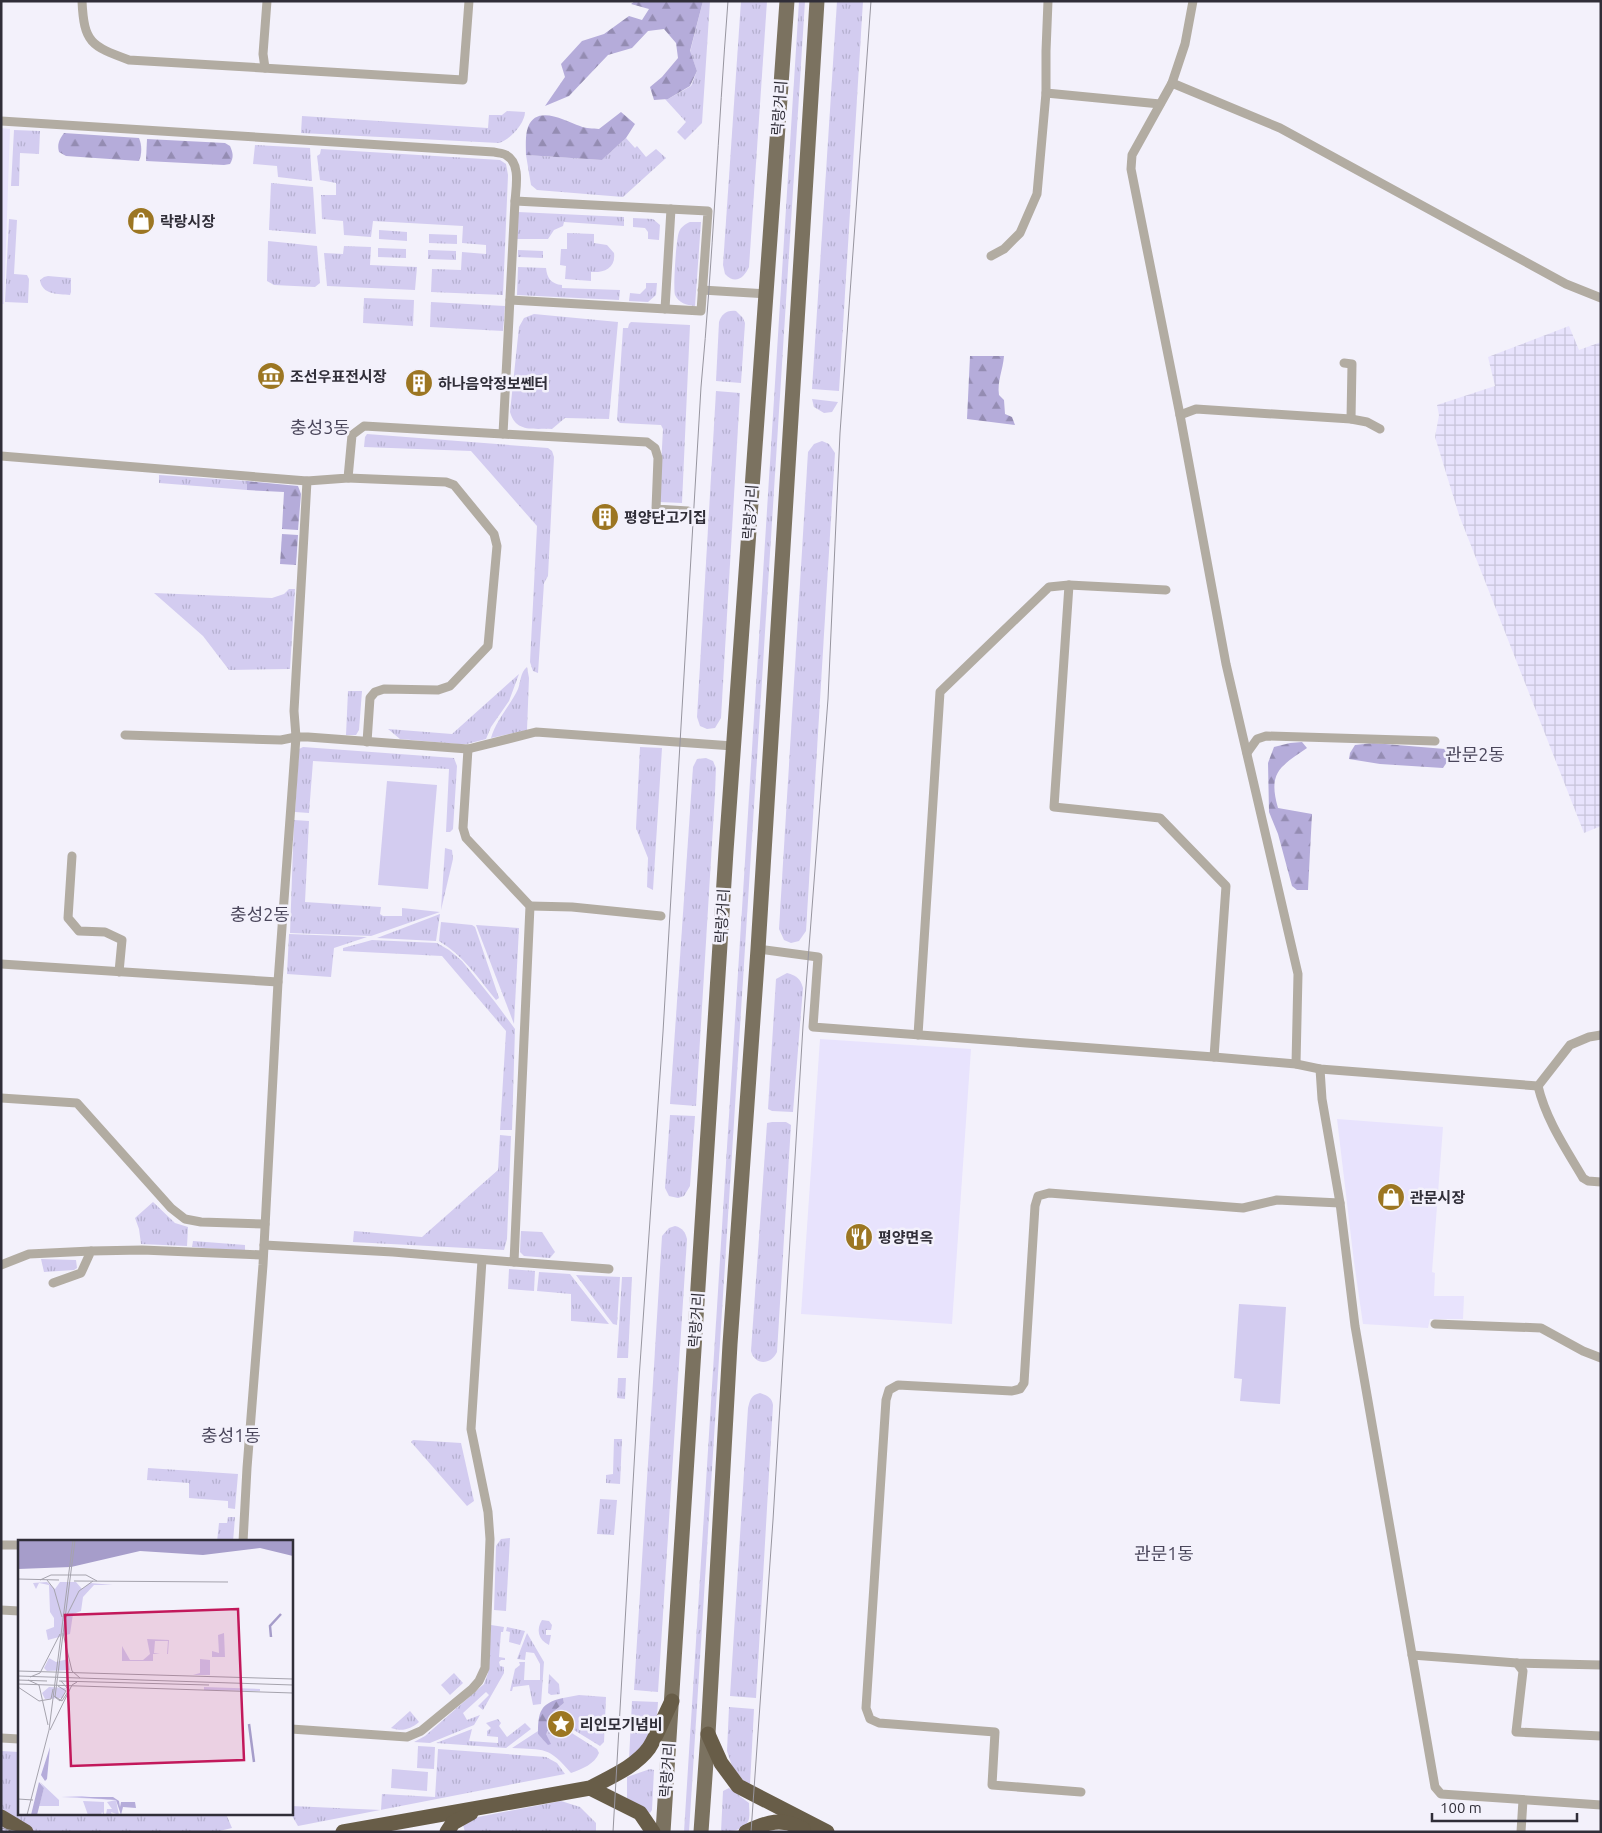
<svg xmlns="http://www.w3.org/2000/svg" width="1602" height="1833" font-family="Ubuntu,'Noto Sans KR',sans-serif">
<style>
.built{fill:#e8e3fd}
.industrial{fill:url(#industrial-grid)}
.grass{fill:url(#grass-tufts)}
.forest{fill:url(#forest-firs)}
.garden{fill:#d3ccf0}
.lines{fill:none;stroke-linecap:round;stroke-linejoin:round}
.street{stroke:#b2aca2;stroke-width:9}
.primary{stroke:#7b7260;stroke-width:15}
.highway{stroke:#685d48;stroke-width:15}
.tram{stroke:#97959f;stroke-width:1}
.labels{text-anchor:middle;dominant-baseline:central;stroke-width:5;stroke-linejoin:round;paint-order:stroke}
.street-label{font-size:15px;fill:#302e38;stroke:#f3f1fb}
.poi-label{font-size:15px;font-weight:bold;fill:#302e38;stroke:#f3f1fb;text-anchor:start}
.quarter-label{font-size:18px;fill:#4a465b;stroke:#f3f1fb}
.inset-river{fill:none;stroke:#a69dca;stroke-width:2.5}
.inset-road{fill:none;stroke:#a5a3ad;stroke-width:1}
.view{fill:#c2185b;fill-opacity:0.15;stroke:#c2185b;stroke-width:2.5}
.inset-edge{fill:none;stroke:#302e38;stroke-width:2.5}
</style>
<defs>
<pattern id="industrial-grid" width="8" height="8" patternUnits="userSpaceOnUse" patternTransform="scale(1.25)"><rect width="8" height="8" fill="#e8e3fd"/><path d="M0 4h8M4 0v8" fill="none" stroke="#c7c3da"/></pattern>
<pattern id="grass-tufts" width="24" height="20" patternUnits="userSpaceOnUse" patternTransform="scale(1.25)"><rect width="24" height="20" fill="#d3ccf0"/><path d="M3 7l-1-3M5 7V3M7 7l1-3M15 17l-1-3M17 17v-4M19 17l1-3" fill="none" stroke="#b5b0cf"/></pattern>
<pattern id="forest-firs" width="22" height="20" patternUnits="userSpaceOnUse" patternTransform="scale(1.25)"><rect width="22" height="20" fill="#b5acda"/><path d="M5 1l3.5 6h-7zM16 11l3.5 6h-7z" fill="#948cb2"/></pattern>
</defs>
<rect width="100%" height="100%" fill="#f3f1fb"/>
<!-- built -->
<g class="built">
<polygon points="1,128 10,129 4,304 1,304"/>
<polygon points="820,1039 971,1049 952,1324 801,1314"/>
<polygon points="1337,1119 1443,1127 1432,1272 1435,1273 1434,1296 1464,1296 1463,1319 1430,1319 1428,1328 1363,1324 1354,1262"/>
</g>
<!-- industrial -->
<polygon class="industrial" points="1569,326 1579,350 1601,342 1601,826 1584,833 1459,515 1435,437 1439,415 1437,405 1495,386 1488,357"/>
<!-- grass -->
<g class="grass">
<polygon points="703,1 710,1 702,123 685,140 677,132 686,122 665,99 668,99 691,86 697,71 690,52"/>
<path d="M741,1H767L749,267C744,278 735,285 725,274L723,265Z"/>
<polygon points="799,1 805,1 689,1832 684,1832"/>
<polygon points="837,1 863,1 839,391 812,389"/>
<path d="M507,111L525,112C525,123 510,140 499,143L301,133L302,116L488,128L489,115H502Z"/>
<polygon points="14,130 40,131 39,154 20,153 19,186 11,186"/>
<polygon points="626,138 635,148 637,146 646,157 656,149 666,158 623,197 537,190 531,185 526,155 602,160"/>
<polygon points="255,145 310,148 312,181 278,177 277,166 253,164"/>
<polygon points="321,149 500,160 506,164 508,175 503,295 431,292 432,269 461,270 462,252 486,254 486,245 462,243 463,226 373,221 371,237 344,235 343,221 322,219 321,195 336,195 336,183 320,180 317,156 320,154"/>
<polygon points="271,183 313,187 316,234 269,230"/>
<polygon points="518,212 624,217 624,226 564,222 563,226 554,230 548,239 517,239"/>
<polygon points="633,218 653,219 660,225 659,240 648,239 648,232 645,228 633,227"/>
<polygon points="9,219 17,220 14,274 27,275 29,279 28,303 5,302"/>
<path d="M690,222H701L695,306C686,305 679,303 675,295C673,289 676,239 679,232C681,227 685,224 690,222Z"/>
<polygon points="379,230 407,232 407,241 379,239"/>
<path d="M567,233L594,234V243L607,245L614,253C616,268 604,273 591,272V281L565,279L566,266L560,265L561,249H567Z"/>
<polygon points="429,234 457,235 457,244 429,243"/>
<polygon points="268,241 317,246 320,283 315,287 274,285 267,281"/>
<polygon points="344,246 371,247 370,265 417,267 415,290 327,286 324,253 343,254"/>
<polygon points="378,248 406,249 406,258 378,257"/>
<polygon points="428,250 456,251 456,260 428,259"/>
<polygon points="518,250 543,251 543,258 518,257"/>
<path d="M518,267L546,268C547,278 551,284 562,285V288L620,290L619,300L517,295Z"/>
<path d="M48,276L71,278V292L70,295C58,294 42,295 40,280L44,277Z"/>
<polygon points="646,283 657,283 656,295 648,302 629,301 630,293 640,294 646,288"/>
<polygon points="364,298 414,300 413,326 363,323"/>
<polygon points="431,302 505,306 503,331 430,327"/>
<path d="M736,311L743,318L745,323L741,383L716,381L719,322C722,314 726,310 736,311Z"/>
<path d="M534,314L618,322L609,419L565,418L552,429C533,428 516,433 510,412L519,327L524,318Z"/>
<polygon points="631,322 690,325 682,503 659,502 663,429 661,425 620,423 617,420 623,328 628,328 629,324"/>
<polygon points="716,391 740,393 721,718 715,728 707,729 700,726 697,717"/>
<polygon points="812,399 838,402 832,412 824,413 814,407"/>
<polygon points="367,434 548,448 552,451 554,457 548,576 544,583 538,673 533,671 530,662 537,526 471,451 364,447 365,437"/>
<polygon points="822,441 829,444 835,453 806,931 799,941 791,943 784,940 779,929 808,452 814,444"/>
<polygon points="159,475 247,481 247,490 159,483"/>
<polygon points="289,589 295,589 290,669 229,670 203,636 154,593 272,598 284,594"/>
<path d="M527,667L529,678L527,730L491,738C496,720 510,706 518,689C521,681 520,673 527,667Z"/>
<polygon points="519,674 509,701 491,727 486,739 467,744 458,744 400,739 388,729 452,734"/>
<polygon points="348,691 362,691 359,730 356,735 346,735"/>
<polygon points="303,747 454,758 457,766 453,829 450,832 446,832 449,769 313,761 309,813 295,812 299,749"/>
<polygon points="640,747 662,748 653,890 647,887 648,858 636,828"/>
<polygon points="706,758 713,761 716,768 715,794 696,1106 670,1104 693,767 697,759"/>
<polygon points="294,820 309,821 305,902 381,907 380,914 383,916 402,916 402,908 440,912 371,936 290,933"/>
<polygon points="445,848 452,850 453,859 441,910"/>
<polygon points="440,914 436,941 377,938"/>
<path d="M441,922L472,925L475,927L499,998L496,1000C478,978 463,955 439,941Z"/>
<polygon points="476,925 519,928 514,1024"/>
<polygon points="289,934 367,937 334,948 331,977 287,974"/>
<polygon points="372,940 437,943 449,950 462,961 495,1002 515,1029 512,1130 500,1130 506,1031 442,956 343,951 343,948"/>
<path d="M787,973C797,976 800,978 803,988L793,1112L772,1111L768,1109L776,979Z"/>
<polygon points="670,1115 695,1116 690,1186 684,1196 678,1198 669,1196 665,1188"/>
<path d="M772,1122H786L791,1125L777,1352C771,1365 755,1366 751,1351L767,1123Z"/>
<polygon points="500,1135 511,1136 507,1239 504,1250 353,1242 354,1231 422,1237 498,1170"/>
<polygon points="153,1202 175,1223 188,1227 187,1246 141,1244 139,1229 135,1218"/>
<path d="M675,1226C683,1228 685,1232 687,1239L658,1692L634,1690L662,1236L669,1228Z"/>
<polygon points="521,1231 542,1232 555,1252 550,1258 524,1256 520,1252"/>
<polygon points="193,1241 245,1245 245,1251 192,1247"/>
<polygon points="41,1259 76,1260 77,1268 74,1270 44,1272"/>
<polygon points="509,1269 535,1271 534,1291 508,1289"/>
<polygon points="539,1272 570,1274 609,1324 571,1321 571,1294 537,1291"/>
<polygon points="576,1275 620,1277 617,1325 613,1324"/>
<polygon points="622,1277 632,1277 628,1358 617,1358"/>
<polygon points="618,1378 626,1378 625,1399 617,1398"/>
<path d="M760,1393C766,1395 772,1397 773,1405L756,1698L730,1696L748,1408C750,1400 751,1395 760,1393Z"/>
<polygon points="614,1439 622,1439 620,1484 606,1483 606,1475 613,1474"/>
<polygon points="413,1440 461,1443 474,1501 467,1506 411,1442"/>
<polygon points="148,1468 238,1474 235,1509 228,1508 228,1501 189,1498 189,1483 147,1480"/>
<polygon points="600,1499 617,1500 614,1535 597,1534"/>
<polygon points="228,1517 235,1517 233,1542 217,1542 219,1523 227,1523"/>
<polygon points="510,1538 506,1611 494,1610 496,1546 501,1539"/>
<path d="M542,1620L549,1621L552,1625L551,1630H546V1635H551L549,1645C538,1640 536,1629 542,1620Z"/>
<polygon points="491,1625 504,1627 503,1632 501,1632 499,1657 505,1658 505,1660 501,1660 499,1662 500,1666 504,1667 504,1673 483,1710 478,1706 489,1695 486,1692 463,1713 467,1720 480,1715 474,1725 430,1743 414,1742 425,1736 484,1684 488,1673"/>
<polygon points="507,1627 525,1631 520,1645 509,1642 510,1632 506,1631"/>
<polygon points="527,1633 544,1662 541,1704 533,1705 529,1685 513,1687 512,1691 510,1691 515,1669 520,1665 519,1662 525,1662 524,1680 540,1680 540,1664 534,1653 526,1652 525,1660 517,1659"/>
<polygon points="454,1673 463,1683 450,1695 441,1685"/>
<polygon points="549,1674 559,1684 560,1694 551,1695 548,1693"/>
<polygon points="579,1695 606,1697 604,1742 600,1746 569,1727 571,1721 561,1713 557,1713 554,1716 553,1712 564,1703 563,1698"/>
<path d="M632,1701L658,1702C656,1736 652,1735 629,1759Z"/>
<polygon points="729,1707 754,1709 750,1785 746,1784 732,1766 727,1751"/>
<path d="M410,1711L419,1722C411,1729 402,1732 391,1728Z"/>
<polygon points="498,1719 501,1723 499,1726 507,1737 525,1723 531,1729 506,1748 436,1743 472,1729 469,1741 498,1743 498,1737 487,1736 487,1731 491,1728 486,1723"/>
<path d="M550,1727L561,1734L567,1730L597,1749L599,1753C595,1764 582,1769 571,1773C548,1746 545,1750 512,1748L538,1731V1734L546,1738V1734Z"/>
<polygon points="418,1746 435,1747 434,1769 417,1768"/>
<polygon points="438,1749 546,1757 557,1763 565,1774 298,1826 291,1814 291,1806 381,1810 382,1794 435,1797"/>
<polygon points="1,1751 19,1752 19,1814 226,1814 232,1828 215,1832 1,1832"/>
<polygon points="650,1769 654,1770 652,1810 650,1813 627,1799 627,1777"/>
<path d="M729,1788L749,1803C749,1808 750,1814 749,1819C746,1830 730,1832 721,1832L723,1791Z"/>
<polygon points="561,1801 580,1807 596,1823 596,1832 465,1832 463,1825 478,1817"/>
</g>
<!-- forest -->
<g class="forest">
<polygon points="635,1 703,1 690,51 697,71 690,86 668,99 654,100 650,87 662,77 678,58 676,43 664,29 648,31 632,48 608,55 569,96 545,106 565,77 561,64 582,41 604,34 629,16 642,20 649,9 631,4"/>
<path d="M621,112L635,124L626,138L602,160L526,155C526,147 525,135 528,127C537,104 565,121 580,126C586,129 593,128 599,129Z"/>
<path d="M64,133L139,138C142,145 142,154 139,161L66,156L59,152C57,144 59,140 64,133Z"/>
<path d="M147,139L225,143L230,146C233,153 234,157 230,164L224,165L146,161Z"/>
<path d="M970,356H1004C1003,370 997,381 999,395L1004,400L1005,414L1012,417L1015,425L967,419Z"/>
<polygon points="247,481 298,486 301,494 298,530 282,529 284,492 247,490"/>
<polygon points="282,534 298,535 296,565 280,564"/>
<path d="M1302,742L1307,748C1279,767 1268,773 1278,808L1312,814L1308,890H1297L1292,886L1278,834L1269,812L1268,763L1274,747L1290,743Z"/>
<polygon points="1373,743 1445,749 1447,762 1443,768 1380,764 1349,759 1350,753 1355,745"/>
<path d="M563,1698L564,1703L553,1712C555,1720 550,1727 546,1734L551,1744L548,1745L538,1734C538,1712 540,1703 563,1698Z"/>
</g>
<!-- garden -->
<g class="garden">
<polygon points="387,781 437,785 428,889 378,885"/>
<polygon points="1239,1304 1286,1307 1280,1404 1240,1401 1242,1379 1234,1378"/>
<polygon points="392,1769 428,1772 427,1791 391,1788"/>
</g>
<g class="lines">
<!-- street -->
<g class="street">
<path d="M82,1C84,43 91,46 129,60L463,80L469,1"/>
<polyline points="1193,1 1185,44 1172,83 1132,155 1131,169 1180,415 1226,664 1298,974 1296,1064"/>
<polyline points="265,68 263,54 267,1"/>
<polyline points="1172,83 1280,128 1566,284 1601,298"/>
<polyline points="1046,93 1046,51 1048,1"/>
<path d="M1,121L494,152C497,153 503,153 506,155C521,163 516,187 515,201L708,211L701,311L510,300"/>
<polyline points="515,201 503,434 647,442 655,448 658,458 656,509 688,511"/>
<polyline points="991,256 1004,249 1020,233 1037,194 1046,93 1160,104"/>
<polyline points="702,290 767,294"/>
<polyline points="665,309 671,209"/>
<polyline points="1344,363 1352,364 1351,419"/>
<polyline points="1180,415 1196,409 1351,419 1367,422 1380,429"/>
<polyline points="1,456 307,481"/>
<polyline points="348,478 446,482 454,485 494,534 497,546 488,646 450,686 438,690 384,689 375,692 370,698 367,742"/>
<polyline points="1069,585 1054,807 1160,818 1226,886 1214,1057"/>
<polyline points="125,735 281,740 296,737 308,737 468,749 536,732 733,746"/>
<polyline points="1247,753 1257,739 1266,736 1435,741"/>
<polyline points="72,856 68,918 79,931 105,932 122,940 119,972"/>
<polyline points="530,906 572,907 661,916"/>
<polyline points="758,949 818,957 813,1027 1214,1057 1296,1064 1320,1069 1538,1086 1570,1045 1589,1037 1601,1035"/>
<polyline points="1,964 278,982"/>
<polyline points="918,1035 940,692 1049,587 1069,585 1166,590"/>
<polyline points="1320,1069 1322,1099 1340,1203 1355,1326 1435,1787 1441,1794 1601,1805"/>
<path d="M1538,1086C1546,1120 1566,1149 1583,1178L1588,1181L1601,1182"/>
<polyline points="1,1098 77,1103 171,1208 185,1219 201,1222 265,1224"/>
<polyline points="264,1245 393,1252 514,1262 530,906 466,838 463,828 468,749"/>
<polyline points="514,1262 609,1269"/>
<polyline points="1,1265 29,1254 91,1251"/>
<polyline points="53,1283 81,1273 91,1251 142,1250 263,1255"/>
<polyline points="1435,1324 1541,1328 1583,1351 1601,1358"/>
<polyline points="243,1542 247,1468 263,1265 278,982 296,737 294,711 307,481 348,478 352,435 364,426 503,434"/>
<polyline points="1,1545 19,1545"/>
<polyline points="1,1610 19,1611"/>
<polyline points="1412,1655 1517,1663 1601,1665"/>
<polyline points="1517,1663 1523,1671 1516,1732 1601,1736"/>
<polyline points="291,1729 407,1737 421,1731 472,1689 479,1681 485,1668 490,1539 488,1512 471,1429 482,1260"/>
<polyline points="1,1738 19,1739"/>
<polyline points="1081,1792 992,1785 995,1732 879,1723 870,1719 866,1708 886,1400 889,1390 898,1385 1012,1391 1020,1389 1024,1383 1035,1206 1038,1196 1049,1193 1243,1208 1277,1200 1340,1203"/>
<polyline points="1521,1832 1523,1800"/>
</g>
<!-- primary -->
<g class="primary">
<polyline points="663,1832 726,851 787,1"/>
<polyline points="701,1832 708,1734 730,1344 758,949 817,1"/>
</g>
<!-- highway -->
<g class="highway">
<polyline points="708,1734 721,1763 738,1786 827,1832"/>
<polyline points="590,1788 640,1813 653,1832"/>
<polyline points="1,1817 26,1832"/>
<path d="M343,1832L590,1788C610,1777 635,1767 649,1748C658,1734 664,1716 672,1701"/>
<polyline points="447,1832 453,1823 471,1813"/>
<path d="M746,1832C767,1822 782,1817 803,1829"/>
</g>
<!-- tram -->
<g class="tram">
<polyline points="1,1828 18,1832"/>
<path d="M613,1832L639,1379L663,1032L701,387C713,258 718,130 728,1"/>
<polyline points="751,1832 773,1520 803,1026 828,699 840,433 871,1"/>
</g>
</g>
<!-- icons -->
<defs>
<g id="shop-disc" transform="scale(1.4375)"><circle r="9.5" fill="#9c7622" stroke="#f3f1fb"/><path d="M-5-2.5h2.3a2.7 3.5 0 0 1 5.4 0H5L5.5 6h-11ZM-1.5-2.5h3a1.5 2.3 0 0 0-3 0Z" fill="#fff"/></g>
<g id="museum-disc" transform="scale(1.4375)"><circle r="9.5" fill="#9c7622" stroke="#f3f1fb"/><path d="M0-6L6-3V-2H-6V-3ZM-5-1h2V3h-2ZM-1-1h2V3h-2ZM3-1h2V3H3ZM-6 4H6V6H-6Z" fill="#fff"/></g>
<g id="building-disc" transform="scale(1.4375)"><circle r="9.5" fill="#9c7622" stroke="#f3f1fb"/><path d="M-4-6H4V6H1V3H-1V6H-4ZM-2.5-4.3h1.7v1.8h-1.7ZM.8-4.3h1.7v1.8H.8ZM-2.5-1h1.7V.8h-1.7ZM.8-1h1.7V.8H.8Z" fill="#fff"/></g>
<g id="restaurant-disc" transform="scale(1.4375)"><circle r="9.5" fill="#9c7622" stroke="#f3f1fb"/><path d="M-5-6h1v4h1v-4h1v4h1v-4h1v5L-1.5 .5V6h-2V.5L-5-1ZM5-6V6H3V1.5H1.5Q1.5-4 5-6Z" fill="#fff"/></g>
<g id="sight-disc" transform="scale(1.4375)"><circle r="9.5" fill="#9c7622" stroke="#f3f1fb"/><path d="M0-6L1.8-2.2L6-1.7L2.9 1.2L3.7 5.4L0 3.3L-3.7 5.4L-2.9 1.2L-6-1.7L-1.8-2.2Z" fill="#fff"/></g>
</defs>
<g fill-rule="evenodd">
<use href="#shop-disc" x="141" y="221"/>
<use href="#museum-disc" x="271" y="376"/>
<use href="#building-disc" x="419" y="383"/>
<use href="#building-disc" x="605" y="517"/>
<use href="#shop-disc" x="1391" y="1197"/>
<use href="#restaurant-disc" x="859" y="1237"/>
<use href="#sight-disc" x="561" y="1724"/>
</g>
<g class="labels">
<!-- street labels -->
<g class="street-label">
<text transform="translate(779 108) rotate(-86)">락랑거리</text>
<text transform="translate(750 512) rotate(-86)">락랑거리</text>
<text transform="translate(722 916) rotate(-87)">락랑거리</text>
<text transform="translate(696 1320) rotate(-86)">락랑거리</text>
<text transform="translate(667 1770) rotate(-86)">락랑거리</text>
</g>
<!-- poi labels -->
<g class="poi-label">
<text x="160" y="221">락랑시장</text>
<text x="290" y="376">조선우표전시장</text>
<text x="438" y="383">하나음악정보쎈터</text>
<text x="624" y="517">평양단고기집</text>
<text x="1410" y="1197">관문시장</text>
<text x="878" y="1237">평양면옥</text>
<text x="580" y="1724">리인모기념비</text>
</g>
<!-- quarter labels -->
<g class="quarter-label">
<text x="320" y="427">충성3동</text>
<text x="1475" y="754">관문2동</text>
<text x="260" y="914">충성2동</text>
<text x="231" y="1435">충성1동</text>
<text x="1164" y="1553">관문1동</text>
</g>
</g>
<!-- overview -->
<g transform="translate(18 1540)">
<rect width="275" height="275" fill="#f3f1fb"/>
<path d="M29,42L37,49L42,42H58L64,49L72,43L95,45H76L65,57L63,71L55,74L52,94L30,100L28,90L36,87V78L32,72L31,45L21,43L18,49L15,43ZM206,93L207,117H194V111L201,113L200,95ZM129,99L151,100L150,114H143H149L150,101H137L136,113L142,114H135V121H104V106L112,120H125L132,114ZM31,118L38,122L50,119L52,130L29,131L26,128ZM182,119L192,120V135H175L182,133ZM31,147L48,148L45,158L27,159L24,153ZM186,147L242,149V151L186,150ZM22,242L41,260V266H21L26,248ZM64,256L98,260L101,275L93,272L94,275H88L89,269H94L89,262L98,260L43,257ZM65,261L86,262V275L84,272L83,275H70Z" fill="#d3ccf0"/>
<path d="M32,207L29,239L27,241L23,235ZM21,242L26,248L19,275H13ZM59,257H95L101,261L102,267L103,262H117L118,268L105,267L103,275L98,260Z" fill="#b5acda"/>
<path d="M0,0H275V16L242,8L185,15L122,11L53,27L0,29Z" fill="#a69dca"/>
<path class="inset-river" d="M253,97L252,86L263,74M231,184L236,222"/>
<path class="inset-road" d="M0,39L41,40M22,40L33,35H68L79,41M29,40L36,49L44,77M56,41L210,42M46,81L61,51L75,41M45,93L54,131L62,138M0,131L275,139M0,136L275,145M12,137L22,133L42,94M0,140L29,141M10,140L21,145L30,185M41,141L191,145M0,144L275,153M40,146L48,151L42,161L37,157L57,0M0,147L21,161L33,159L35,149M36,156L44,161L51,150L43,141M32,190L54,145L59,142M0,259L15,260M9,275L31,190L55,0"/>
<path class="view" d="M220,69L226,220L53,226L47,75Z"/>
<rect width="275" height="275" class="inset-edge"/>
</g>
<!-- border -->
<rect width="1602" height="1833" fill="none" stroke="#302e38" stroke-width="5"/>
<!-- scale -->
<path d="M1432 1813v8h145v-8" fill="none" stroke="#302e38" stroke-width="2.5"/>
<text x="1440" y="1813" font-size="15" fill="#302e38" stroke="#f3f1fb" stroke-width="4" paint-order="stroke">100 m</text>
</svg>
